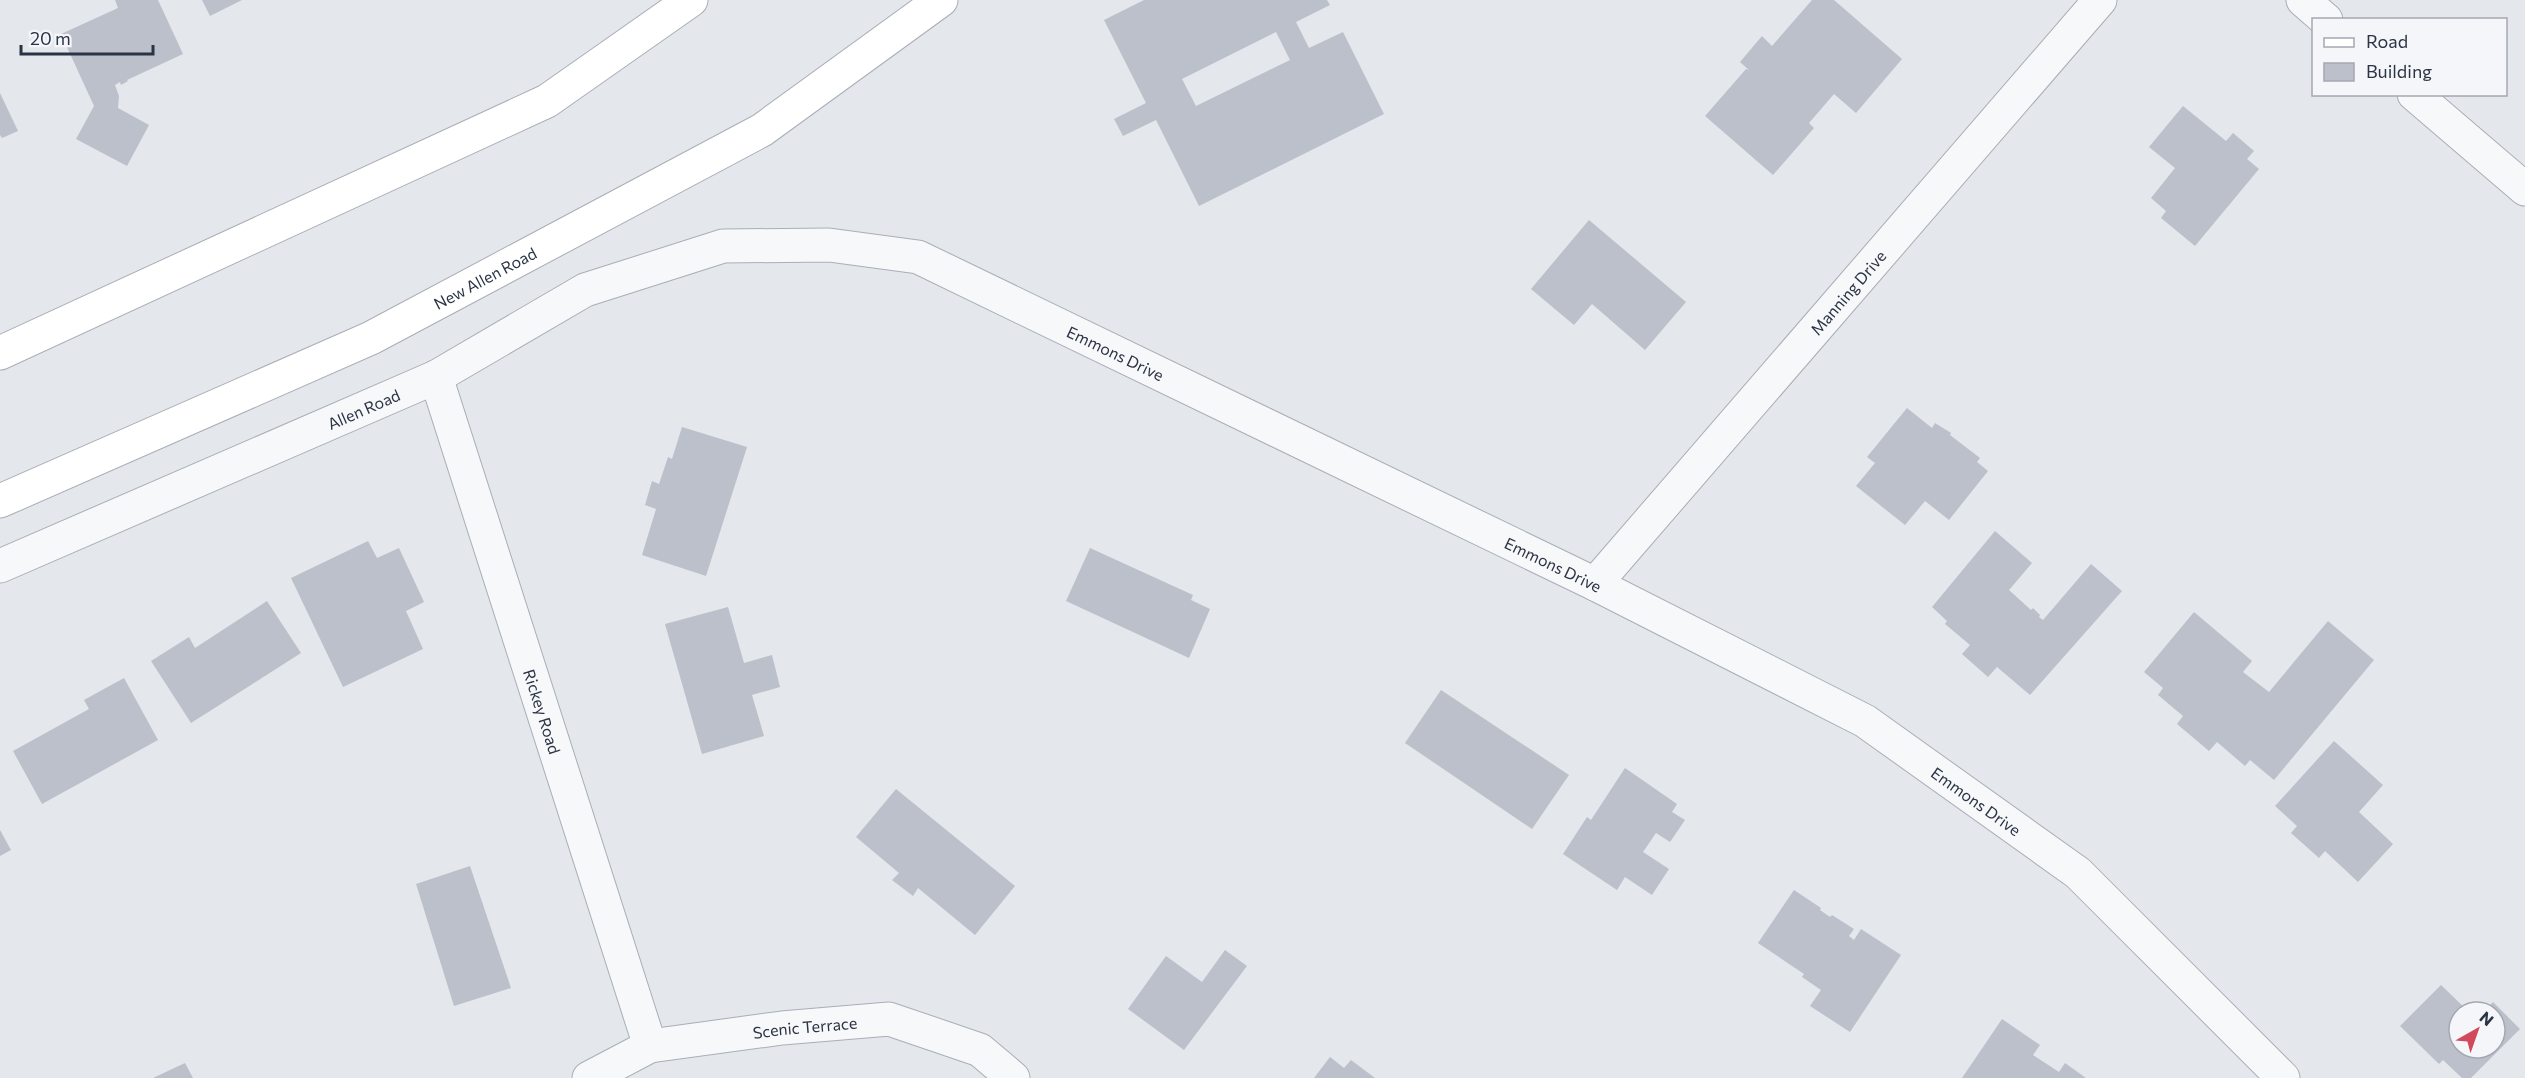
<svg xmlns="http://www.w3.org/2000/svg" width="2525" height="1078" font-family="Commissioner,sans-serif">
<style>
.building{fill:#bbc0ca;fill-rule:evenodd}
.lines{fill:none;stroke-linecap:round;stroke-linejoin:round}
.minor-casing{stroke:#a9aeb7;stroke-width:35}
.secondary-casing{stroke:#a9aeb7;stroke-width:35}
.minor{stroke:#f7f8fa;stroke-width:33}
.secondary{stroke:#fff;stroke-width:33}
.labels{text-anchor:middle;dominant-baseline:central;stroke-width:4.5;stroke-linejoin:round;paint-order:stroke}
.street-label{font-size:16px;fill:#2b3445;stroke:#f4f6f9}
</style>
<rect width="100%" height="100%" fill="#e4e7ec"/>
<!-- building -->
<g class="building">
<polygon points="115,0 158,0 183,54 127,80 128,81 121,85 120,82 115,85 119,96 118,108 149,125 127,166 76,139 94,106 61,34 118,8"/>
<polygon points="202,0 242,0 210,16"/>
<path d="M1144,0H1327L1330,5L1296,22L1309,48L1343,32L1384,114L1199,206L1156,120L1123,136L1114,119L1146,103L1104,20ZM1276,32L1290,60L1196,106L1182,79Z"/>
<polygon points="1812,0 1834,0 1902,59 1856,113 1834,94 1809,123 1814,128 1773,175 1705,116 1746,69 1749,70 1740,62 1762,36 1772,46"/>
<polygon points="0,93 18,131 2,138 0,135"/>
<polygon points="2183,106 2226,141 2233,133 2254,151 2247,159 2259,169 2195,246 2161,218 2166,211 2151,198 2175,168 2149,147"/>
<polygon points="1589,220 1686,302 1645,350 1592,304 1574,325 1531,289"/>
<polygon points="1907,408 1932,428 1935,423 1951,433 1950,435 1980,458 1977,462 1988,471 1949,520 1925,501 1905,525 1856,486 1875,463 1867,457"/>
<polygon points="682,427 747,447 706,576 642,555 656,509 645,505 652,481 659,484 668,457 672,459"/>
<polygon points="1995,531 2032,563 2009,590 2031,610 2033,608 2040,615 2039,617 2043,620 2091,564 2122,591 2030,695 1997,667 1988,677 1962,654 1970,645 1945,624 1947,621 1932,607"/>
<polygon points="368,541 377,558 399,548 424,602 406,611 423,649 343,687 291,578"/>
<polygon points="1090,548 1193,595 1191,600 1210,609 1189,658 1066,601"/>
<polygon points="267,601 301,653 191,723 151,661 189,637 195,648"/>
<polygon points="728,607 744,663 772,655 780,687 752,695 764,736 702,754 665,624"/>
<polygon points="2194,612 2252,661 2243,672 2269,692 2328,621 2374,660 2274,780 2250,760 2245,766 2217,742 2209,751 2177,724 2183,716 2158,695 2163,688 2144,672"/>
<polygon points="124,678 158,740 42,804 13,751 89,709 84,700"/>
<polygon points="1441,690 1569,775 1532,829 1405,743"/>
<polygon points="2334,741 2383,785 2359,812 2393,844 2358,882 2325,851 2319,858 2291,833 2297,826 2275,806"/>
<polygon points="1625,768 1677,804 1672,812 1685,820 1670,842 1656,833 1643,852 1669,869 1652,895 1625,877 1617,890 1563,854 1587,817 1591,820"/>
<polygon points="896,789 1015,886 975,935 918,888 913,896 892,880 899,873 856,837"/>
<polygon points="0,830 11,850 0,856"/>
<polygon points="470,866 511,988 454,1006 416,884"/>
<polygon points="1794,890 1821,908 1820,910 1830,917 1832,915 1854,929 1849,936 1854,940 1861,929 1901,955 1850,1032 1810,1006 1821,990 1802,977 1804,974 1758,943"/>
<polygon points="1225,950 1247,966 1184,1050 1128,1009 1166,956 1202,982"/>
<polygon points="2441,985 2469,1012 2459,1012 2459,1048 2495,1048 2495,1012 2483,1012 2493,1002 2520,1029 2471,1078 2462,1078 2443,1060 2439,1064 2400,1026"/>
<polygon points="2002,1019 2040,1045 2033,1055 2059,1072 2065,1063 2086,1078 1962,1078"/>
<polygon points="1330,1057 1344,1068 1351,1060 1375,1078 1314,1078"/>
<polygon points="185,1063 193,1078 153,1078"/>
</g>
<g class="lines">
<!-- minor casing -->
<g class="minor-casing">
<g id="minor">
<polyline points="2303,0 2326,20"/>
<polyline points="2414,94 2525,189"/>
<path id="s1" d="M436,377L650,1046"/>
<path id="s2" d="M0,566L436,377L585,290L723,246L829,245L918,257L1595,584L1865,721L2078,873L2283,1078"/>
<path id="s3" d="M1595,584L2100,0"/>
<path id="s4" d="M589,1078L650,1046L782,1028L889,1019L980,1050L1013,1078"/>
</g>
</g>
<!-- secondary casing -->
<g class="secondary-casing">
<g id="secondary">
<polyline points="0,353 547,101 691,0"/>
<path id="s5" d="M0,501L371,338L762,130L941,0"/>
</g>
</g>
<!-- minor -->
<use href="#minor" class="minor"/>
<!-- secondary -->
<use href="#secondary" class="secondary"/>
</g>
<g class="labels">
<!-- street labels -->
<g class="street-label">
<text stroke="none"><textPath href="#s5" startOffset="534">New Allen Road</textPath></text>
<text stroke="none"><textPath href="#s3" startOffset="386">Manning Drive</textPath></text>
<text stroke="none"><textPath href="#s2" startOffset="1208">Emmons Drive</textPath></text>
<text stroke="none"><textPath href="#s2" startOffset="396">Allen Road</textPath></text>
<text stroke="none"><textPath href="#s2" startOffset="1694">Emmons Drive</textPath></text>
<text stroke="none"><textPath href="#s1" startOffset="351">Rickey Road</textPath></text>
<text stroke="none"><textPath href="#s2" startOffset="2180">Emmons Drive</textPath></text>
<text stroke="none"><textPath href="#s4" startOffset="225">Scenic Terrace</textPath></text>
</g>
</g>
<!-- legend -->
<rect x="2312" y="18" width="195" height="78" fill="#f4f6f9" stroke="#a4a8b1" stroke-width="1.5"/>
<rect x="2324" y="38" width="30" height="9" fill="#ffffff" stroke="#a4a8b1" stroke-width="1.5"/>
<text x="2366" y="48" font-size="18" fill="#2b3445">Road</text>
<rect x="2324" y="63" width="30" height="18" fill="#bbc0ca" stroke="#a4a8b1" stroke-width="1.5"/>
<text x="2366" y="78" font-size="18" fill="#2b3445">Building</text>
<!-- north arrow -->
<g transform="translate(2477 1030) rotate(40)"><circle r="28" fill="#f4f6f9" stroke="#a4a8b1" stroke-width="1.5"/>
<path d="M0-4.5L10 22L0 15L-10 22Z" fill="#d1495b"/>
<text y="-9" font-size="16" font-weight="bold" text-anchor="middle" fill="#2b3445">N</text>
</g>
<!-- scale -->
<path d="M21 45v9h132v-9" fill="none" stroke="#2b3445" stroke-width="3"/>
<text x="30" y="45" font-size="18" fill="#2b3445" stroke="#f4f6f9" stroke-width="4.5" paint-order="stroke">20 m</text>
</svg>
